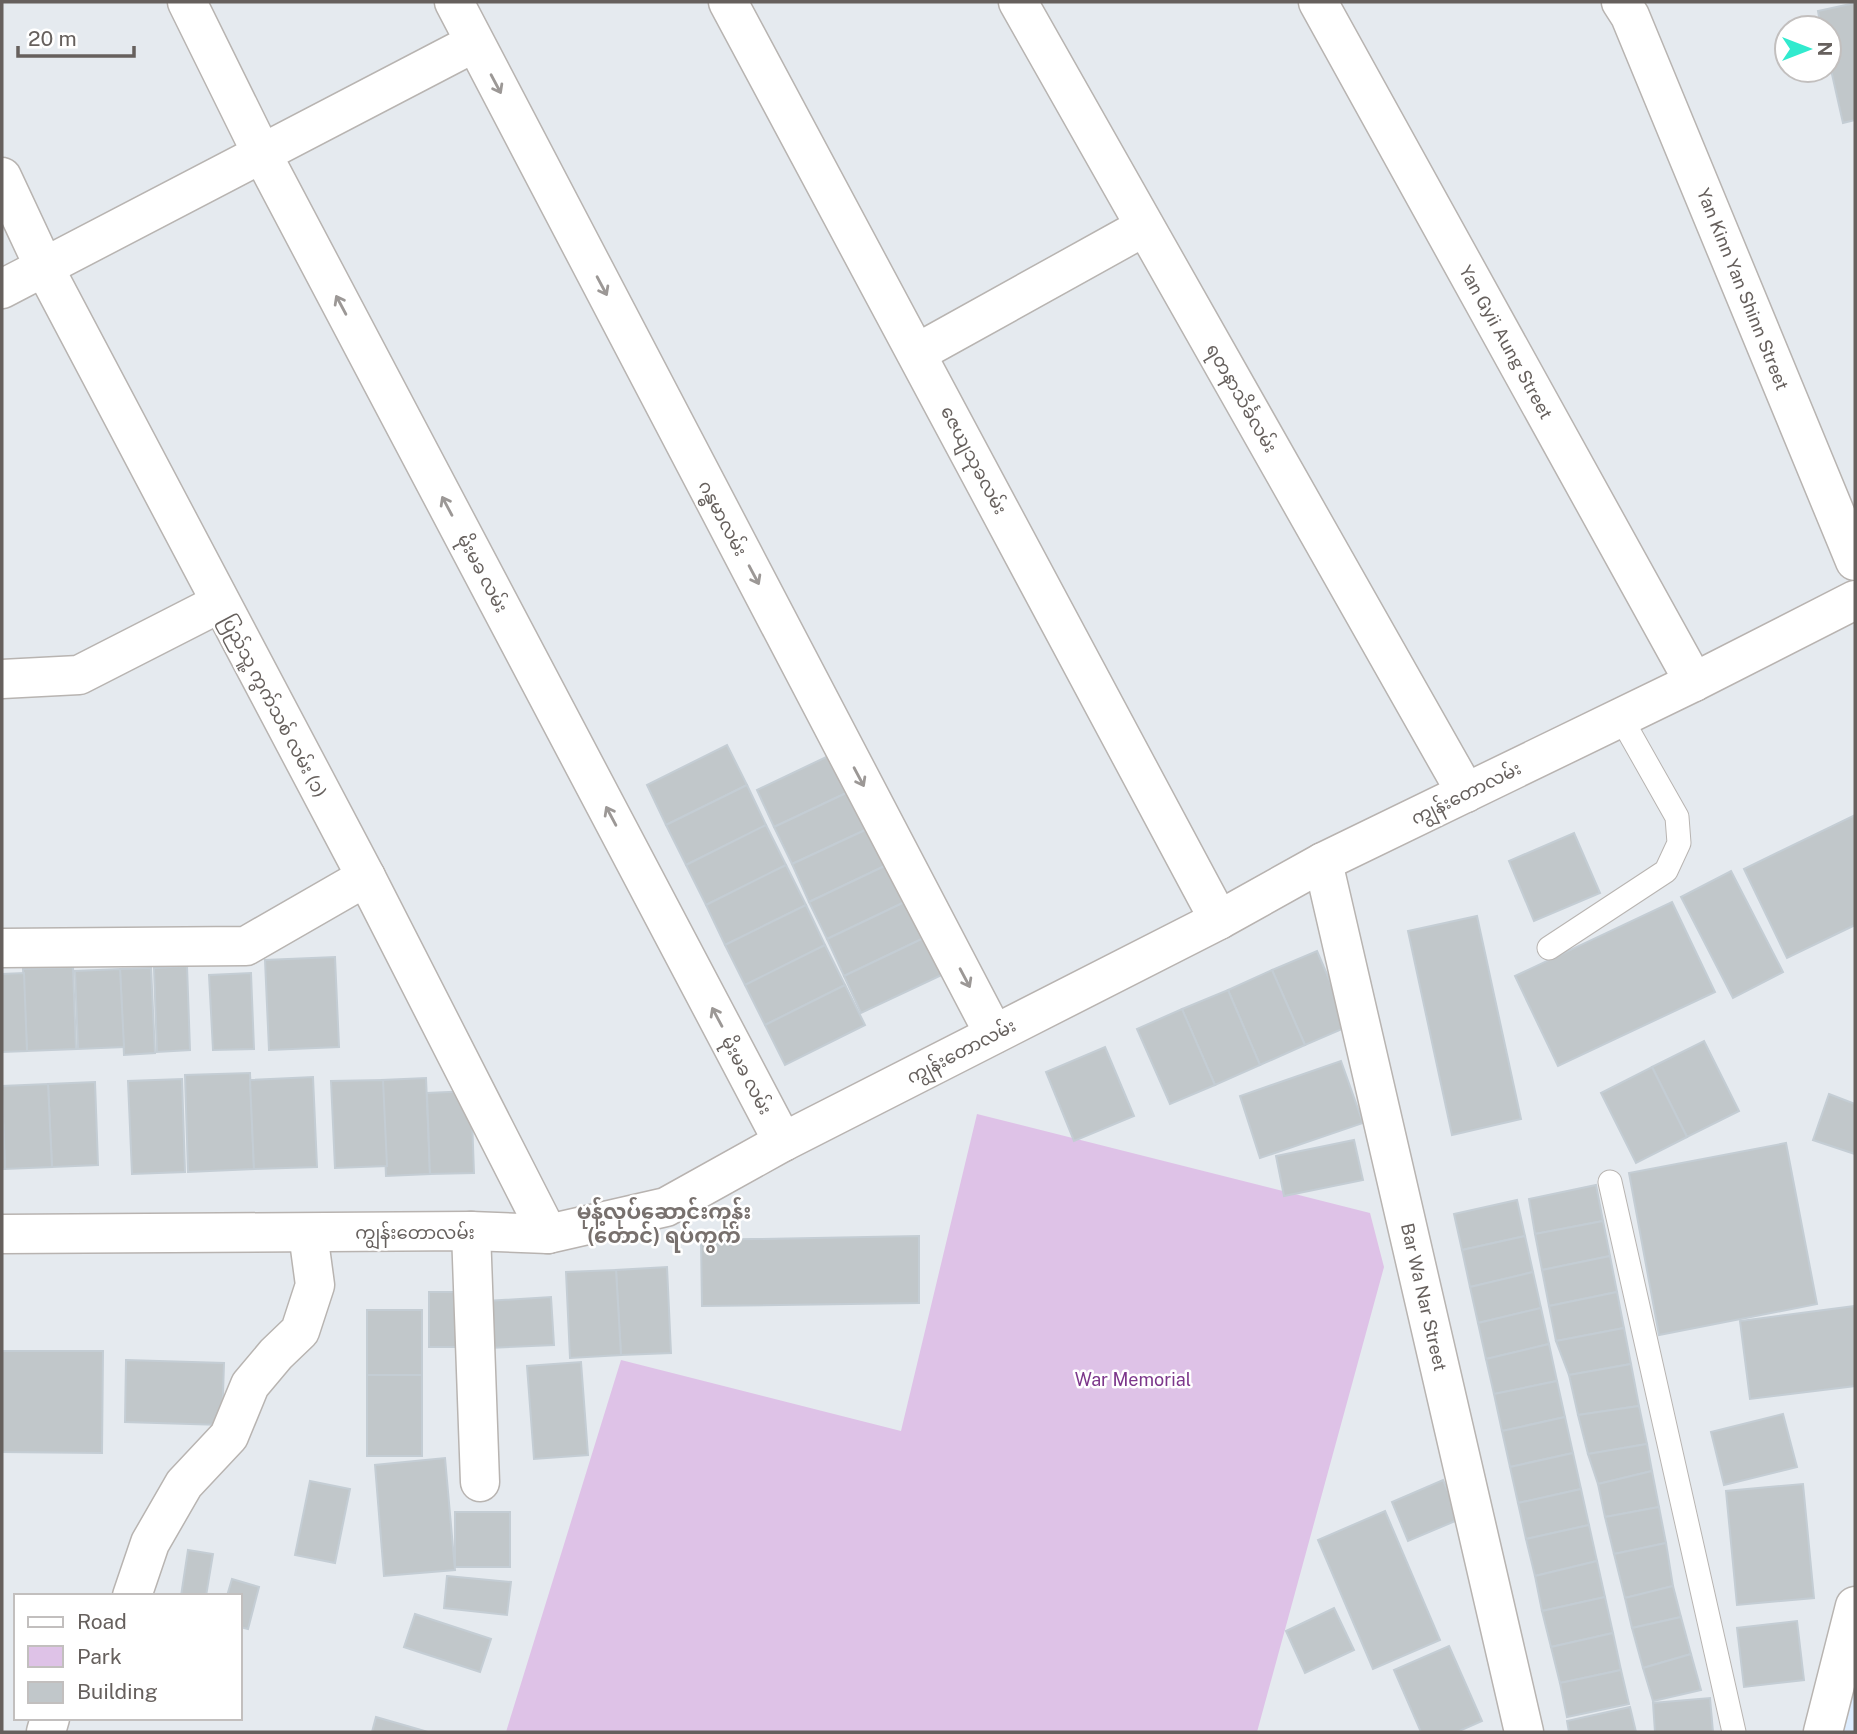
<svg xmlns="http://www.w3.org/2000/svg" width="1857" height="1734" font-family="'Public Sans','Noto Sans Myanmar',sans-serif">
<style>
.commercial{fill:#dcecfe}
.green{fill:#dec2e7}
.building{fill:#c1c7ca;stroke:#c4cdd4;stroke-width:2}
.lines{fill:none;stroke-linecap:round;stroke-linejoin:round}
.lane-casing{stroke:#b8b4b1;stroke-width:25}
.street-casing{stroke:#b8b4b1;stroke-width:41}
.secondary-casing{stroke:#b8b3b0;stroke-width:41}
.lane{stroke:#fff;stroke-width:23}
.street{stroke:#fff;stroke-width:38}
.secondary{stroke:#fff;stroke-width:38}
.oneway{stroke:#9c9896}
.labels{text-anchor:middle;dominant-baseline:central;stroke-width:5;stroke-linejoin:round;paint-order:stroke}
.street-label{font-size:18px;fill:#66605d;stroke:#fff}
.park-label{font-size:18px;fill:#7c378b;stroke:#fff}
.quarter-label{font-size:21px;font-weight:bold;fill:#78716e;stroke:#fff}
</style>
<rect width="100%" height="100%" fill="#e5eaef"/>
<!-- commercial -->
<polygon class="commercial" points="1855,1626 1855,1732 1826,1732"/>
<!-- green -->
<polygon class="green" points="977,1114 1370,1213 1384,1267 1257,1732 506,1732 621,1360 901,1431"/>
<!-- building -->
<g class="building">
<polygon points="1855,3 1855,120 1843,123 1829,61 1829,28 1821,28 1818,11"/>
<polygon points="727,745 747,785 666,825 647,785"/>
<polygon points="843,749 861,786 774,827 757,790"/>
<polygon points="747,785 766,825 686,865 666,825"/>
<polygon points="861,786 878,824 792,864 774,827"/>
<polygon points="1855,815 1855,925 1787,958 1744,869"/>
<polygon points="878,824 895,861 809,902 792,864"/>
<polygon points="766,825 786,865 706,905 686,865"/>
<polygon points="1574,833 1600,893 1534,921 1509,861"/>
<polygon points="895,861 913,898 827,939 809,902"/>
<polygon points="786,865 806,905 725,945 706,905"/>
<polygon points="1731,871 1783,972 1733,998 1681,897"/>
<polygon points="913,898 930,935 844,976 827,939"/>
<polygon points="1672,902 1715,992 1558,1066 1515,976"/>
<polygon points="806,905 825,945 745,985 725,945"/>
<polygon points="1477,916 1521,1119 1452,1135 1408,931"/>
<polygon points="930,935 948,972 861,1013 844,976"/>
<polygon points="825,945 845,985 765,1025 745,985"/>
<polygon points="1317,951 1349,1026 1305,1045 1272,970"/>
<polygon points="335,957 339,1047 269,1050 265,960"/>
<polygon points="187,966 190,1050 157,1052 154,968"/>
<polygon points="73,967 76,1049 27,1051 23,969"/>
<polygon points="151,968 155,1053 124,1055 120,969"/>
<polygon points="120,969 124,1047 78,1049 75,971"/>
<polygon points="1272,970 1305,1045 1260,1065 1228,990"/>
<polygon points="24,973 27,1051 2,1052 2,974"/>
<polygon points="251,973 254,1049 213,1050 209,975"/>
<polygon points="845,985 865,1025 785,1065 765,1025"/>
<polygon points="1228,990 1260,1065 1215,1085 1182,1009"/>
<polygon points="1182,1009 1215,1085 1170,1104 1137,1029"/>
<polygon points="1704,1041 1739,1111 1687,1137 1652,1067"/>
<polygon points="1105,1047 1134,1116 1074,1141 1046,1072"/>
<polygon points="1341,1061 1363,1123 1260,1158 1240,1096"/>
<polygon points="1652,1067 1687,1137 1636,1163 1601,1093"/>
<polygon points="250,1073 254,1169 188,1172 185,1075"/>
<polygon points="313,1077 317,1167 254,1169 250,1080"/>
<polygon points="426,1078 430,1174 386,1176 382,1080"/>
<polygon points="182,1079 185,1172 132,1174 128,1081"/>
<polygon points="383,1080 387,1166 335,1168 331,1081"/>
<polygon points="95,1082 98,1165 52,1167 48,1084"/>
<polygon points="48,1084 52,1167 5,1169 2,1086"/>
<polygon points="471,1091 474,1173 430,1174 427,1093"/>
<polygon points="1829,1094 1855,1104 1855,1154 1813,1140"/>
<polygon points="2,1095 5,1169 2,1169"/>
<polygon points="1354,1140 1363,1180 1284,1196 1276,1156"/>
<polygon points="1786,1143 1817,1304 1659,1335 1629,1173"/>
<polygon points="1596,1185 1603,1221 1535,1234 1529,1199"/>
<polygon points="1517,1200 1525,1236 1462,1250 1454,1214"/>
<polygon points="1603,1221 1610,1256 1542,1270 1535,1234"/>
<polygon points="919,1236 919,1303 702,1306 701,1240"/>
<polygon points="1525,1236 1533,1272 1470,1287 1462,1250"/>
<polygon points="1610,1256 1617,1292 1549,1306 1542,1270"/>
<polygon points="667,1267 671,1353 621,1355 616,1270"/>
<polygon points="616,1270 621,1355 570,1358 566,1272"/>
<polygon points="1533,1272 1541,1308 1478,1323 1470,1287"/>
<rect x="429" y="1292" width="38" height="55"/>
<polygon points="1617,1292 1624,1328 1556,1341 1549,1306"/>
<polygon points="551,1297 554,1345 489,1348 486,1301"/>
<polygon points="1855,1306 1855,1386 1750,1399 1740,1321"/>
<polygon points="1541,1308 1549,1344 1486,1359 1478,1323"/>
<rect x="367" y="1310" width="55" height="65"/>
<polygon points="1624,1328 1631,1364 1569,1375 1556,1341"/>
<polygon points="1549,1344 1557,1381 1494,1394 1486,1359"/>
<polygon points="2,1351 103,1351 102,1453 2,1452"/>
<polygon points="126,1360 224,1363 222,1425 125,1422"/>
<polygon points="581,1362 588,1455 534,1459 527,1366"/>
<polygon points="1631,1364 1639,1406 1578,1415 1569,1375"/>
<rect x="367" y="1375" width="55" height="81"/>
<polygon points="1557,1381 1565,1417 1502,1431 1494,1394"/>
<polygon points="1639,1406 1647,1444 1588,1454 1578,1415"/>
<polygon points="1783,1414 1797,1467 1724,1485 1711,1432"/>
<polygon points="1565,1417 1573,1453 1510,1467 1502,1431"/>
<polygon points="1647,1444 1652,1471 1598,1484 1588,1454"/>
<polygon points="1573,1453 1581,1489 1518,1503 1510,1467"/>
<polygon points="445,1458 455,1570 384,1576 375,1465"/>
<polygon points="1652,1471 1659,1507 1605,1517 1598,1484"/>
<polygon points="1443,1480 1460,1519 1408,1541 1392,1502"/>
<polygon points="310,1481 350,1489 335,1563 295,1555"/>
<polygon points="1803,1484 1814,1598 1737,1605 1726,1491"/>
<polygon points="1581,1489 1589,1525 1526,1539 1518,1503"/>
<polygon points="1659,1507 1666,1543 1614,1554 1605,1517"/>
<polygon points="1385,1511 1440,1640 1373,1669 1318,1540"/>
<rect x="455" y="1512" width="55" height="55"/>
<polygon points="1589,1525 1597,1561 1535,1576 1526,1539"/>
<polygon points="1666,1543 1673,1586 1625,1598 1614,1554"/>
<polygon points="188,1550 213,1554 206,1596 181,1596"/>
<polygon points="1597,1561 1605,1597 1542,1611 1535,1576"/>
<polygon points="447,1576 511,1582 507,1615 444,1608"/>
<polygon points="232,1579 259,1587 248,1629 240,1627 240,1596 227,1596"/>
<polygon points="1673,1586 1681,1617 1632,1628 1625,1598"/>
<polygon points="1605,1597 1613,1633 1551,1647 1542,1611"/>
<polygon points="1334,1608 1354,1650 1305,1673 1286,1631"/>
<polygon points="415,1614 491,1639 480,1672 404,1647"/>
<polygon points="1681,1617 1691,1654 1643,1668 1632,1628"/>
<polygon points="1797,1621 1804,1680 1744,1687 1737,1628"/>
<polygon points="1613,1633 1621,1670 1560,1683 1551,1647"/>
<polygon points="1449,1646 1482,1721 1457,1732 1421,1732 1394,1670"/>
<polygon points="1691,1654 1701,1690 1653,1701 1643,1668"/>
<polygon points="1621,1670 1629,1704 1567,1717 1560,1683"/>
<polygon points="1710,1698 1713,1732 1655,1732 1653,1703"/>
<polygon points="1630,1707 1636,1732 1569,1732 1567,1721"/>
<polygon points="376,1717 428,1732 372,1732"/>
</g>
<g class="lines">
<!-- lane casing -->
<g class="lane-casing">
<g id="lane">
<polyline points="1549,948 1666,871 1679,843 1677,817 1621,718"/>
<polyline points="1610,1182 1734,1732"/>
</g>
</g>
<!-- street casing -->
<g class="street-casing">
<g id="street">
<polyline points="187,2 262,154 783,1142"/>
<polyline points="454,2 994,1034"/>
<polyline points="728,2 1219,920"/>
<polyline points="1018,2 1466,793"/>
<polyline points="1318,2 1694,682"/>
<polyline points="1621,2 1630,16 1855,561"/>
<polyline points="2,177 45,269 366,877 548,1234"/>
<polyline points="2,289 474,43"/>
<polyline points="917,353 1144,227"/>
<polyline points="2,679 79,675 220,603"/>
<polyline points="1323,862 1524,1732"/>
<polyline points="2,948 246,946 366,877"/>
<polyline points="471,1231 480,1482"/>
<polyline points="132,1596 150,1543 184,1484 229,1436 250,1385 276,1354 300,1331 315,1285 308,1233"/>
<polyline points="46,1732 50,1718"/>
<polyline points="1823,1732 1855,1606"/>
</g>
</g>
<!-- secondary casing -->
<g class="secondary-casing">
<polyline id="secondary" points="2,1234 471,1231 548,1234 666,1207 783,1142 1219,920 1323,862 1694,682 1855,600"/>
</g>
<!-- lane -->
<use href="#lane" class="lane"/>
<!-- street -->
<use href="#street" class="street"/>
<!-- secondary -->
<use href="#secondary" class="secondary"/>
</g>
<!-- one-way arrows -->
<defs><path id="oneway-shaft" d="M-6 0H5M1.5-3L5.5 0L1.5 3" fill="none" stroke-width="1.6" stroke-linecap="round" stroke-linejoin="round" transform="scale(1.75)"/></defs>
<g class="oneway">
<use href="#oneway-shaft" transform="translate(496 84) rotate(62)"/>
<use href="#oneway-shaft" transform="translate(602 286) rotate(62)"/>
<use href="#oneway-shaft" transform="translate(341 305) rotate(-118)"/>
<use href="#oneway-shaft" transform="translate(447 506) rotate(-118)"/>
<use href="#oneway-shaft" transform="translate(754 575) rotate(62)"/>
<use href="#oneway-shaft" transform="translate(859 777) rotate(62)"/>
<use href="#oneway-shaft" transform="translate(611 816) rotate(-118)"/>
<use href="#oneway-shaft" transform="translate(965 978) rotate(62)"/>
<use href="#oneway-shaft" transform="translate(717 1017) rotate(-118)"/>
</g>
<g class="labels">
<!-- street labels -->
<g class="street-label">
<text transform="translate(1743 289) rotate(68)">Yan Kinn Yan Shinn Street</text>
<text transform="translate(1506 342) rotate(61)">Yan Gyii Aung Street</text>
<text transform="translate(1242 398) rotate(60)">ရတနာသိင်္ခလမ်း</text>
<text transform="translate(974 460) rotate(62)">ဇေယျသုခလမ်း</text>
<text transform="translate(723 518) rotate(62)">ဂန္ဓမာလမ်း</text>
<text transform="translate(483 573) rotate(62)">မိုးမခ လမ်း</text>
<text transform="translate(274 706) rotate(62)">ပြည်သူ့ ကွက်သစ် လမ်း (၁)</text>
<text transform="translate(1466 793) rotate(-26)">ကျွန်းတောလမ်း</text>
<text transform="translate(961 1051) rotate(-27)">ကျွန်းတောလမ်း</text>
<text transform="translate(747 1075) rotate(62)">မိုးမခ လမ်း</text>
<text x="415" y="1232">ကျွန်းတောလမ်း</text>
<text transform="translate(1424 1297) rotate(77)">Bar Wa Nar Street</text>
</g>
<!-- park labels -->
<g class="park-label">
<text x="1133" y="1379">War Memorial</text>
</g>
<!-- quarter labels -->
<g class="quarter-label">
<text x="664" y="1211">မုန့်လုပ်ဆောင်းကုန်း<tspan x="664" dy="24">(တောင်) ရပ်ကွက်</tspan></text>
</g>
</g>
<!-- border -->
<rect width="1857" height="1734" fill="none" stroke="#66605d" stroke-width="7"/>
<!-- legend -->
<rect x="14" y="1594" width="228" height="126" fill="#ffffff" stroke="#c2bfbe" stroke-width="2"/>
<rect x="28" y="1617" width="35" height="10" fill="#ffffff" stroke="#c2bfbe" stroke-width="2"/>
<text x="77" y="1629" font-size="21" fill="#66605d">Road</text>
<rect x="28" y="1646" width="35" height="21" fill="#dec2e7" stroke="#c2bfbe" stroke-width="2"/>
<text x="77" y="1664" font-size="21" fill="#66605d">Park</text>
<rect x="28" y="1682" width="35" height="21" fill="#c1c7ca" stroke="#c2bfbe" stroke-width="2"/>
<text x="77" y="1699" font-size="21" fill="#66605d">Building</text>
<!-- north arrow -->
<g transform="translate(1808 49) rotate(90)"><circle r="33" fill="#ffffff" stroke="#c2bfbe" stroke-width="2"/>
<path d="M0-5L12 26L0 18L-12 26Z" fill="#31eace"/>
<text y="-10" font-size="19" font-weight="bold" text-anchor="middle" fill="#66605d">N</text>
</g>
<!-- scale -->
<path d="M18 46v10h116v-10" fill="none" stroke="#66605d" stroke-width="3.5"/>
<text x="28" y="46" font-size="21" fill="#66605d" stroke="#ffffff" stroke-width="5" paint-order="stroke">20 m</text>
</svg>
